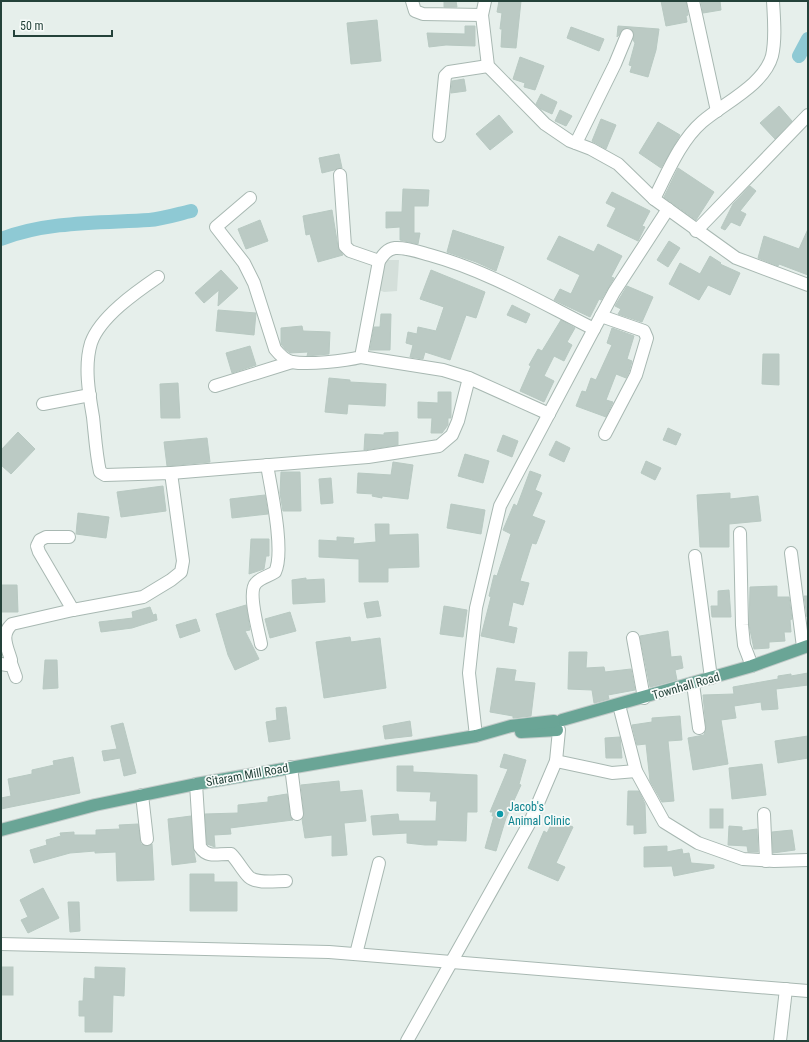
<svg xmlns="http://www.w3.org/2000/svg" width="809" height="1042" font-family="'Roboto Condensed',sans-serif">
<style>
.built{fill:#d4dfda}
.lines{fill:none;stroke-linecap:round;stroke-linejoin:round}
.canal{stroke:#8ec9d4;stroke-width:14}
.building{fill:#bbcac4;stroke:#b8c9c2}
.minor-casing{stroke:#a8b8b2;stroke-width:14}
.major-casing{stroke:#c2cac8;stroke-width:14}
.minor{stroke:#fff;stroke-width:12}
.major{stroke:#6aa596;stroke-width:12}
.culture-dot{fill:#0f9aa8;stroke:#f7fbf9;stroke-width:1.5}
.labels{text-anchor:middle;dominant-baseline:central;stroke-width:3.5;stroke-linejoin:round;paint-order:stroke}
.street-label{font-size:12px;fill:#24423a;stroke:#f7fbf9}
.culture-label{font-size:12px;fill:#0d838f;stroke:#f7fbf9;text-anchor:start}
</style>
<rect width="100%" height="100%" fill="#e6efeb"/>
<!-- built -->
<polygon class="built" points="382,260 399,260 397,291 384,292 376,289"/>
<g class="lines">
<!-- canal -->
<g class="canal">
<polyline points="799,56 808,39"/>
<path d="M1,239C48,221 100,223 149,220C163,219 178,214 191,211"/>
</g>
</g>
<!-- building -->
<g class="building">
<polygon points="444,1 456,1 457,7 444,7"/>
<polygon points="499,1 521,1 516,48 501,47 502,29 500,29 502,13 497,12"/>
<polygon points="661,1 686,1 688,15 686,16 687,22 666,26"/>
<polygon points="701,1 720,1 721,10 703,13"/>
<polygon points="377,20 381,61 351,64 347,23"/>
<polygon points="465,26 475,26 475,46 446,45 429,47 427,33 465,34"/>
<polygon points="618,26 659,29 656,50 648,77 630,72 632,66 629,65 635,43 633,40 634,34 630,28 626,28 617,37"/>
<polygon points="571,27 604,39 599,51 567,38"/>
<polygon points="520,57 544,66 535,90 524,87 525,83 513,79"/>
<polygon points="464,79 466,91 451,93 452,81"/>
<polygon points="541,94 557,102 552,114 541,109 536,104"/>
<polygon points="779,106 792,121 775,139 760,123"/>
<polygon points="560,110 572,116 566,126 555,121"/>
<polygon points="499,115 513,132 490,150 476,134"/>
<polygon points="601,119 616,125 606,149 592,141"/>
<polygon points="658,122 680,135 661,168 639,153"/>
<polygon points="339,154 342,168 322,173 319,158"/>
<polygon points="678,168 714,192 696,220 664,197"/>
<polygon points="750,186 756,191 740,211 746,214 740,226 731,222 725,230 721,228 733,204"/>
<polygon points="403,189 429,190 428,206 414,206 414,233 420,233 418,244 400,240 400,227 386,228 386,212 402,212"/>
<polygon points="612,192 650,211 642,226 645,227 638,241 607,226 616,208 606,203"/>
<polygon points="332,210 338,247 343,255 318,262 310,234 306,235 303,216"/>
<polygon points="260,220 268,241 246,249 238,229"/>
<polygon points="808,229 808,275 779,264 778,266 758,258 764,236 799,249"/>
<polygon points="453,230 504,247 496,271 476,262 447,252"/>
<polygon points="559,236 594,252 598,244 622,256 611,277 614,278 601,300 599,299 590,317 554,300 560,289 571,294 580,275 547,259"/>
<polygon points="669,241 680,248 668,267 657,260"/>
<polygon points="710,256 721,263 720,264 740,273 730,295 708,285 699,300 669,284 680,263 700,274"/>
<polygon points="221,270 238,288 218,306 219,290 204,303 195,293"/>
<polygon points="431,270 485,292 476,318 466,315 450,360 425,352 423,359 410,357 413,345 406,343 408,332 417,334 418,327 436,331 444,307 420,299"/>
<polygon points="627,286 653,297 642,322 618,314 621,309 615,306"/>
<polygon points="512,305 530,314 526,323 507,315"/>
<polygon points="218,310 256,313 254,335 216,331"/>
<polygon points="381,314 391,314 390,350 370,350 374,327 380,327"/>
<polygon points="561,320 575,328 567,342 572,345 564,361 554,356 544,376 554,381 544,402 520,391 531,366 529,365 538,349 542,351"/>
<polygon points="302,326 303,331 330,332 329,354 307,356 308,352 290,353 285,349 281,344 281,328"/>
<polygon points="612,328 634,336 627,359 632,361 629,372 626,378 616,374 606,400 613,402 606,417 576,406 582,391 586,392 591,378 596,380 612,345 607,343"/>
<polygon points="250,346 256,365 232,373 226,353"/>
<polygon points="763,354 779,354 779,385 762,384"/>
<polygon points="329,378 350,380 350,382 386,384 385,406 348,404 347,414 325,412"/>
<polygon points="178,383 180,418 161,418 160,384"/>
<polygon points="438,392 451,392 451,418 448,418 448,425 442,433 431,433 432,418 418,418 418,402 438,403"/>
<polygon points="668,428 681,434 676,445 663,440"/>
<polygon points="18,432 35,449 11,474 1,465 1,450"/>
<polygon points="398,432 398,445 364,450 365,434 384,435 384,433"/>
<polygon points="503,435 518,441 512,457 497,451"/>
<polygon points="207,438 210,462 167,466 164,442"/>
<polygon points="556,441 570,448 564,462 549,455"/>
<polygon points="465,454 489,461 483,483 458,476"/>
<polygon points="646,461 661,468 655,480 641,473"/>
<polygon points="393,462 413,465 408,499 382,496 382,498 372,496 373,494 357,493 358,473 391,475"/>
<polygon points="530,471 541,475 535,490 542,493 532,516 545,521 536,544 532,543 520,581 529,583 523,605 513,602 508,626 517,628 514,643 481,636 491,597 489,596 494,575 497,576 511,534 503,530 514,504 517,506"/>
<polygon points="281,472 300,472 301,511 283,511 280,493"/>
<polygon points="331,478 333,503 321,504 319,479"/>
<polygon points="163,486 166,511 121,517 117,492"/>
<polygon points="730,493 730,499 758,496 761,521 729,524 729,547 700,547 697,495"/>
<polygon points="265,495 268,514 232,518 230,499"/>
<polygon points="451,504 485,510 481,534 447,528"/>
<polygon points="78,513 109,517 106,538 76,534"/>
<polygon points="375,524 389,524 389,535 418,534 419,567 388,568 388,582 359,582 359,559 319,557 319,540 337,541 337,537 354,538 353,544 376,542"/>
<polygon points="251,539 269,539 269,556 266,556 264,569 249,574"/>
<polygon points="306,578 306,580 324,579 325,602 293,604 292,580"/>
<polygon points="1,585 17,585 18,612 1,612"/>
<polygon points="777,586 777,597 789,597 792,619 790,620 791,632 784,632 785,641 769,642 769,648 754,649 749,625 750,587"/>
<polygon points="729,590 731,617 712,617 711,606 718,606 718,591"/>
<polygon points="804,596 808,596 807,617"/>
<polygon points="378,601 381,616 367,618 364,603"/>
<polygon points="246,605 250,630 245,631 259,659 235,670 228,655 216,614"/>
<polygon points="444,606 467,610 463,637 440,634"/>
<polygon points="150,607 153,615 156,614 157,620 132,628 101,632 99,622 133,618 132,612"/>
<polygon points="290,612 296,631 270,638 265,619"/>
<polygon points="196,619 200,631 180,638 176,625"/>
<polygon points="668,631 671,657 681,656 683,668 675,670 677,680 650,687 640,636"/>
<polygon points="350,637 351,642 380,638 386,688 324,698 316,642"/>
<polygon points="569,652 587,652 586,668 604,667 605,672 631,669 635,690 608,695 609,699 594,703 592,690 568,689"/>
<polygon points="45,660 57,660 58,688 43,689"/>
<polygon points="497,668 516,670 514,681 535,683 531,716 513,718 513,716 490,712"/>
<polygon points="808,673 808,685 776,689 778,709 762,710 761,702 734,706 736,718 721,720 728,764 693,770 688,738 704,735 706,727 703,695 734,694 733,687 778,679 778,676 791,674 791,676"/>
<polygon points="286,707 290,739 269,742 266,722 277,720 276,708"/>
<polygon points="680,716 682,740 668,741 674,801 662,802 650,781 646,744 637,745 632,725 652,722 652,718"/>
<polygon points="410,721 412,736 385,739 383,726"/>
<polygon points="123,723 136,773 124,776 120,758 104,761 102,751 117,749 111,726"/>
<polygon points="808,736 808,758 778,763 775,741"/>
<polygon points="620,737 622,758 606,758 605,738"/>
<polygon points="504,754 526,760 519,784 521,785 506,818 496,851 485,848 494,816 492,816 493,812 490,812 508,769 500,767"/>
<polygon points="73,757 80,793 1,809 1,798 11,796 8,779 32,774 32,770 54,765 53,761"/>
<polygon points="762,764 766,795 732,799 729,768"/>
<polygon points="397,766 413,766 413,772 477,775 477,812 467,812 466,841 437,840 437,845 425,845 407,843 407,833 373,835 371,816 398,814 399,821 436,821 437,801 430,801 431,792 397,791"/>
<polygon points="339,781 340,792 362,790 366,821 344,823 347,855 332,856 332,835 305,838 302,819 304,813 301,785"/>
<polygon points="628,791 639,791 645,804 646,833 634,834 634,825 627,825"/>
<polygon points="287,794 290,815 293,820 230,828 231,834 214,835 215,847 207,844 205,814 238,813 238,805 268,802 268,797"/>
<rect x="710" y="809" width="13" height="19"/>
<polygon points="191,816 193,847 196,862 172,865 168,819"/>
<polygon points="554,819 573,827 556,863 565,867 558,881 528,868 544,831 547,833"/>
<polygon points="138,824 141,844 147,846 152,844 154,880 117,881 116,852 95,853 95,851 70,853 34,863 30,850 47,845 46,840 61,836 60,833 74,832 74,835 96,835 96,830 120,829 119,825"/>
<polygon points="729,826 742,827 742,831 757,829 758,852 748,852 747,846 728,845"/>
<polygon points="792,830 795,850 773,853 772,832"/>
<polygon points="667,846 667,852 682,849 683,854 689,853 691,863 714,865 714,868 674,876 672,866 644,867 644,847"/>
<polygon points="190,874 214,874 214,882 237,882 237,911 190,911"/>
<polygon points="43,888 59,918 28,933 21,920 28,917 20,900"/>
<polygon points="68,902 79,902 80,931 70,932"/>
<rect x="1" y="967" width="12" height="28"/>
<polygon points="95,967 125,968 124,996 113,995 112,1032 85,1032 85,1016 79,1016 79,1001 83,1001 84,978 95,979"/>
</g>
<g class="lines">
<!-- minor casing -->
<g class="minor-casing">
<g id="minor">
<polyline points="412,1 415,11 423,14 482,15"/>
<polyline points="485,1 482,15 488,66 545,124 570,141 591,149 618,164 654,199 736,258 808,285"/>
<polyline points="693,1 717,111"/>
<polyline points="439,136 445,76 449,72 488,66"/>
<polyline points="576,143 615,64 627,35"/>
<polyline points="340,175 345,246 350,251 379,261"/>
<path d="M250,198L216,227L244,263L254,283L275,349C279,354 284,360 292,362C308,365 345,361 361,357L379,261C383,255 387,249 395,248C406,247 419,252 430,255C488,271 540,302 594,329"/>
<path d="M654,199C667,174 680,141 702,122C724,103 764,85 772,56C776,39 774,19 773,1"/>
<polyline points="696,231 808,115"/>
<polyline points="601,316 644,331 647,338 636,375 605,434"/>
<polyline points="361,357 443,370 469,378 549,414"/>
<polyline points="215,386 292,362"/>
<polyline points="43,404 90,395"/>
<polyline points="171,473 368,457 439,446 452,435 458,421 469,378"/>
<polyline points="740,533 742,625 744,645 752,666"/>
<polyline points="69,537 46,537 40,540 37,546 39,552 73,610"/>
<polyline points="791,553 803,647"/>
<polyline points="695,556 711,678"/>
<polyline points="633,638 644,698"/>
<path d="M261,644C259,632 247,592 256,583C260,578 269,576 275,572C285,552 271,489 267,465"/>
<polyline points="11,663 16,677"/>
<path d="M1,664L7,665L11,660C7,646 0,635 12,624L73,610L143,597L171,580L181,572L183,561L171,473L105,475L100,472C96,454 95,435 93,417C89,394 84,366 91,343C100,317 136,292 158,277"/>
<polyline points="693,684 699,728"/>
<polyline points="619,705 636,771 664,822 698,843 743,859 774,861 808,860"/>
<polyline points="476,736 469,673 476,608 500,506 594,329 614,292 668,209"/>
<polyline points="556,761 612,773 636,771"/>
<polyline points="291,767 297,814"/>
<path d="M196,784L200,847C208,859 219,853 231,854C238,861 242,870 249,877C257,884 275,881 286,881"/>
<polyline points="142,795 147,839"/>
<polyline points="764,814 766,861"/>
<polyline points="1,944 329,952 808,991"/>
<polyline points="356,954 379,863"/>
<polyline points="407,1041 530,822 556,761 559,730"/>
<polyline points="780,1041 786,989"/>
</g>
</g>
<!-- major casing -->
<g class="major-casing">
<g id="major">
<polyline points="562,720 752,666 808,646"/>
<polyline points="521,732 557,730"/>
<polyline points="1,830 95,805 196,784 476,736 511,726 554,721"/>
</g>
</g>
<!-- minor -->
<use href="#minor" class="minor"/>
<!-- major -->
<use href="#major" class="major"/>
</g>
<!-- markers -->
<circle class="culture-dot" cx="500" cy="814" r="4"/>
<g class="labels">
<!-- street labels -->
<g class="street-label">
<text transform="translate(686 686) rotate(-16)">Townhall Road</text>
<text transform="translate(247 775) rotate(-10)">Sitaram Mill Road</text>
</g>
<!-- culture labels -->
<g class="culture-label">
<text x="508" y="807">Jacob's<tspan x="508" dy="14">Animal Clinic</tspan></text>
</g>
</g>
<!-- border -->
<rect width="809" height="1042" fill="none" stroke="#24423a" stroke-width="4"/>
<!-- scale -->
<path d="M14 30v6h98v-6" fill="none" stroke="#24423a" stroke-width="2"/>
<text x="20" y="30" font-size="12" fill="#24423a" stroke="#f7fbf9" stroke-width="3" paint-order="stroke">50 m</text>
</svg>
